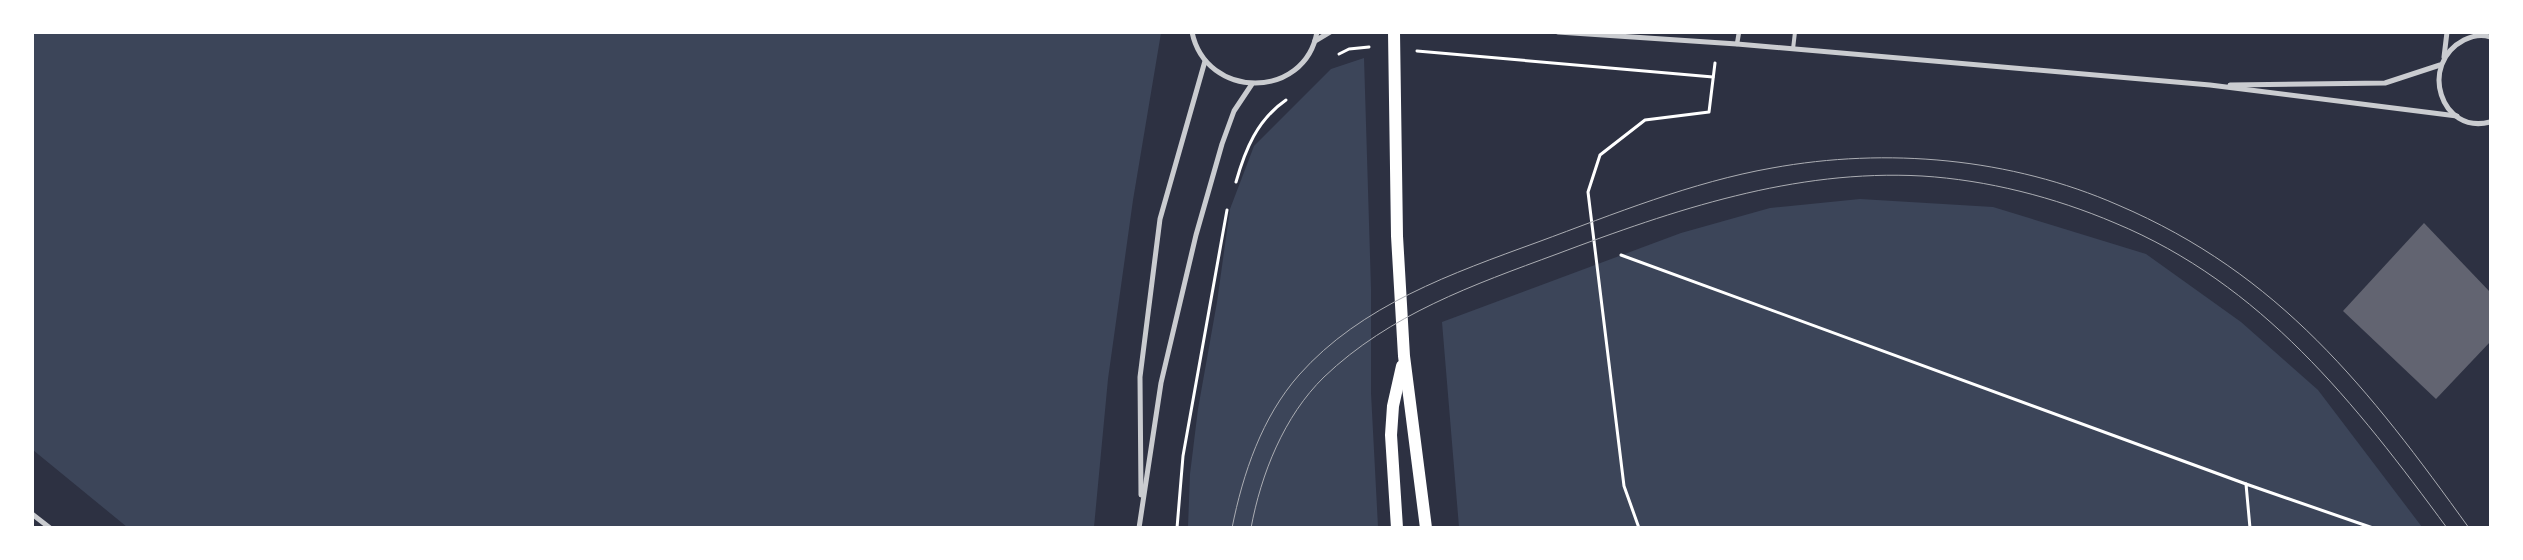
<svg xmlns="http://www.w3.org/2000/svg" width="2523" height="560" font-family="'Archivo Narrow',sans-serif">
<style>
.green{fill:#3c4559}
.building{fill:#626471}
.lines{fill:none;stroke-linecap:round;stroke-linejoin:round}
.path{stroke:#fff;stroke-width:3}
.service{stroke:#caccd0;stroke-width:4}
.pedestrian{stroke:#caccd0;stroke-width:4.5}
.minor{stroke:#caccd0;stroke-width:5}
.primary{stroke:#fff;stroke-width:12}
.tram{stroke:#abadb3;stroke-width:1}
</style>
<rect width="100%" height="100%" fill="#2d3142"/>
<!-- green -->
<g class="green">
<polygon points="32,33 1161,33 1133,200 1108,379 1094,527 127,527 33,450"/>
<polygon points="1364,58 1371,289 1371,393 1378,527 1188,527 1190,474 1198,409 1217,302 1230,209 1254,146 1331,69"/>
<polygon points="1860,199 1993,207 2146,254 2241,322 2318,390 2422,527 1459,527 1442,322 1681,233 1770,208"/>
</g>
<!-- building -->
<polygon class="building" points="2424,223 2490,292 2490,342 2436,399 2343,311"/>
<g class="lines">
<!-- path -->
<g class="path">
<polyline points="1417,51 1713,77"/>
<polyline points="1339,54 1349,49 1369,47"/>
<path d="M1236,182C1245,150 1257,120 1286,100"/>
<polyline points="1621,255 2246,484"/>
<polyline points="1177,528 1183,456 1227,210"/>
<polyline points="1639,528 1624,486 1588,192 1600,155 1645,120 1709,112 1715,63"/>
<polyline points="2250,528 2246,484 2373,528"/>
</g>
<!-- service -->
<polyline class="service" points="1793,49 1795,32"/>
<!-- pedestrian -->
<polyline class="pedestrian" points="1737,44 1739,32"/>
<!-- minor -->
<g class="minor">
<path d="M1192,32C1206,100 1305,100 1317,32"/>
<polyline points="1558,32 1737,44 2210,85 2457,116"/>
<path d="M2490,37C2482,34 2472,36 2464,40C2418,64 2441,135 2490,122"/>
<polyline points="1315,41 1330,32"/>
<polyline points="2444,57 2447,32"/>
<polyline points="2230,85 2385,83 2440,65"/>
<polyline points="1141,495 1140,377 1160,219 1205,61"/>
<polyline points="32,514 50,528"/>
<polyline points="1139,528 1161,383 1196,235 1222,144 1234,111 1252,84"/>
</g>
<!-- primary -->
<g class="primary">
<polyline points="1394,32 1397,236 1404,356 1426,528"/>
<polyline points="1397,528 1391,435 1393,406 1402,366"/>
</g>
<!-- tram -->
<g class="tram">
<path d="M1232,528C1243,473 1262,417 1299,375C1361,305 1453,273 1538,242C1614,214 1692,182 1772,168C1887,147 2011,158 2118,205C2280,274 2369,389 2469,528"/>
<path d="M1251,528C1261,474 1284,416 1324,377C1390,314 1473,285 1557,254C1674,210 1794,169 1922,176C1987,180 2054,197 2115,223C2262,284 2355,403 2447,528"/>
</g>
</g>
<!-- border -->
<rect width="2523" height="560" fill="none" stroke="#ffffff" stroke-width="68"/>
</svg>
